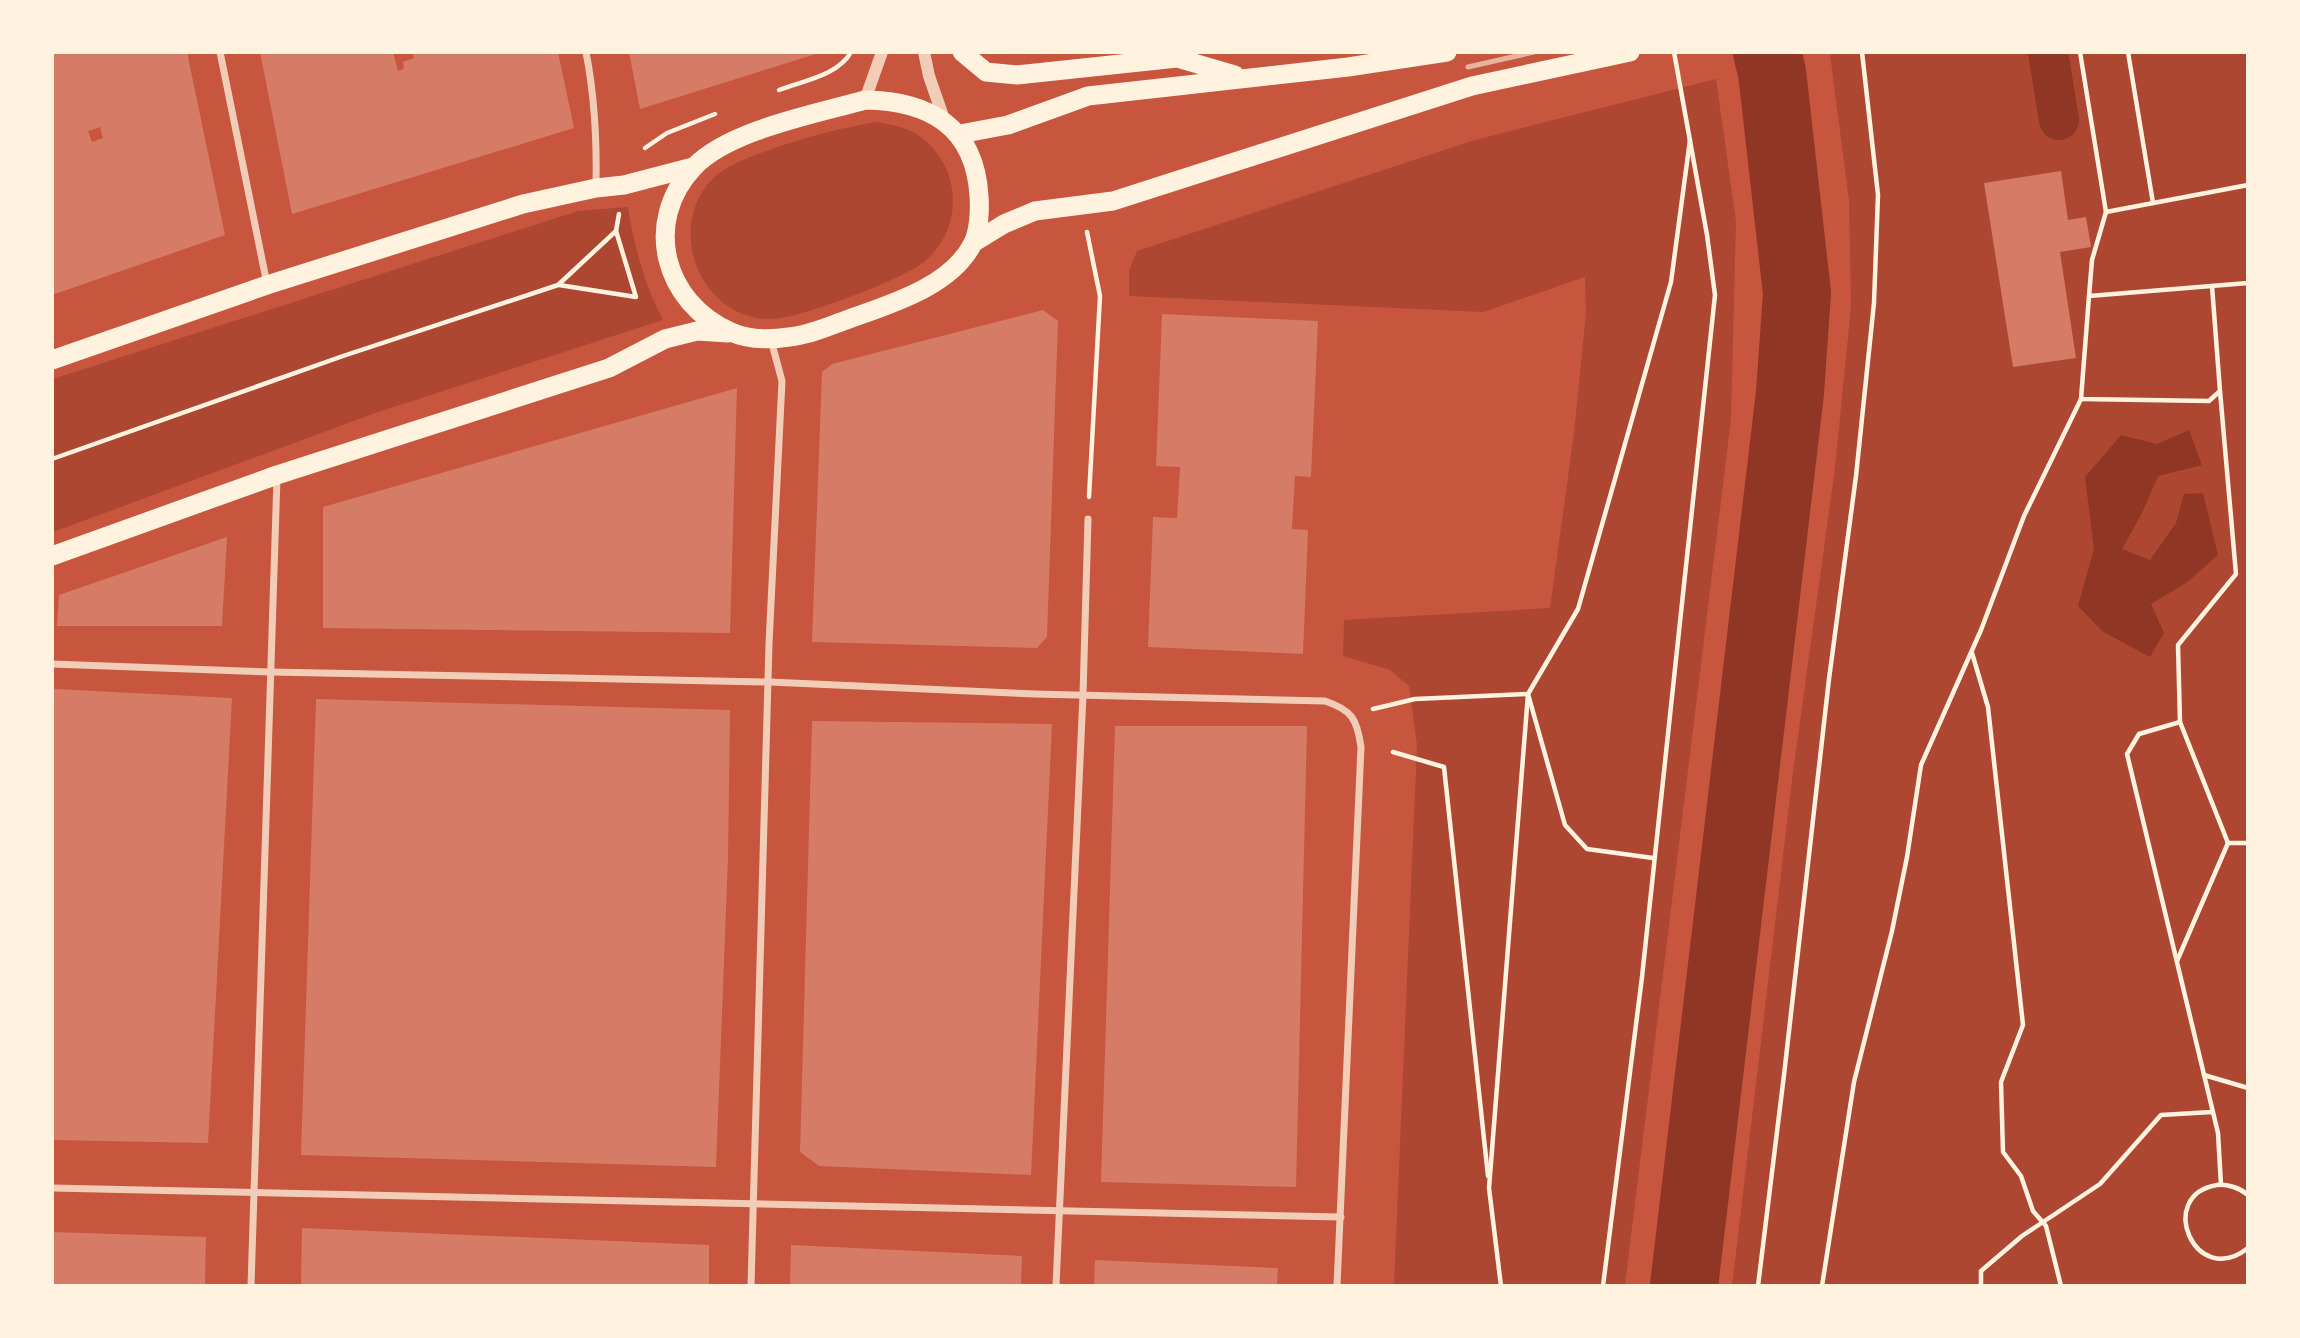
<svg xmlns="http://www.w3.org/2000/svg" width="2300" height="1338" font-family="'Roboto Condensed',sans-serif">
<style>
.green{fill:#ae4732}
.water{fill:#8f3625}
.lines{fill:none;stroke-linecap:round;stroke-linejoin:round}
.canal{stroke:#8f3625;stroke-width:40}
.river{stroke:#8f3625;stroke-width:68}
.building{fill:#d67c66;fill-rule:evenodd}
.path{stroke:#fff3e0;stroke-width:4.5}
.minor{stroke:#f1ccb7;stroke-width:7}
.tertiary{stroke:#f1ccb7;stroke-width:12}
.trunk{stroke:#fff3e0;stroke-width:19}
.rail{stroke:#e9b49f;stroke-width:5}
</style>
<rect width="100%" height="100%" fill="#c8553d"/>
<!-- green -->
<g class="green">
<polygon points="1843,52 2247,53 2247,1285 1732,1286 1792,780 1835,468 1851,307 1849,200 1830,55"/>
<polygon points="1716,79 1736,221 1731,419 1625,1285 1394,1285 1417,745 1409,686 1390,670 1343,656 1344,620 1550,608 1574,433 1586,313 1585,277 1483,312 1129,296 1129,271 1137,251 1475,140"/>
<path d="M878,122C892,125 906,127 918,135C962,165 965,228 924,262C905,278 807,315 781,318C706,329 661,232 713,178C737,154 843,126 878,122Z"/>
<path d="M628,207C634,247 645,285 663,320L378,412L53,532V379L578,211Z"/>
</g>
<!-- water -->
<polygon class="water" points="2189,430 2202,465 2158,476 2142,513 2122,549 2150,560 2176,523 2184,494 2203,493 2218,555 2186,583 2151,604 2164,633 2150,657 2102,631 2078,606 2094,549 2085,477 2121,435 2157,444"/>
<g class="lines">
<!-- canal -->
<polyline class="canal" points="2048,52 2059,120"/>
<!-- river -->
<polyline class="river" points="1684,1286 1790,393 1797,293 1772,72 1767,52"/>
</g>
<!-- building -->
<g class="building">
<path d="M52,52H187L225,235L52,295ZM100,127L103,138L92,142L88,131Z"/>
<polygon points="260,52 393,52 398,71 404,69 403,62 414,58 412,52 558,52 574,128 292,214"/>
<polygon points="629,52 819,52 819,53 640,109"/>
<polygon points="2061,171 2068,220 2086,217 2091,247 2060,252 2076,358 2013,367 1984,183"/>
<polygon points="1043,310 1058,321 1047,637 1037,648 812,642 822,372 832,364"/>
<polygon points="1162,314 1318,321 1311,477 1295,476 1292,529 1308,530 1303,654 1148,647 1153,517 1177,518 1180,467 1156,466"/>
<polygon points="737,388 730,633 323,628 323,507"/>
<polygon points="227,537 222,626 57,626 59,595"/>
<polygon points="54,689 232,698 208,1143 52,1140"/>
<polygon points="316,699 730,710 728,859 716,1167 301,1155"/>
<polygon points="812,721 1052,724 1031,1175 819,1166 800,1152"/>
<polygon points="1115,726 1307,726 1296,1187 1101,1182"/>
<polygon points="302,1228 709,1245 709,1285 301,1285"/>
<polygon points="52,1232 206,1237 205,1285 52,1285"/>
<polygon points="791,1245 1022,1256 1021,1285 790,1285"/>
<polygon points="1095,1260 1278,1268 1277,1285 1094,1285"/>
</g>
<g class="lines">
<!-- path -->
<g class="path">
<polyline points="2080,52 2106,212 2248,185"/>
<polyline points="2128,52 2153,203"/>
<path d="M779,90C802,81 839,75 851,52"/>
<polyline points="645,148 667,133 715,114"/>
<polyline points="2106,212 2092,260 2089,296 2248,283"/>
<polyline points="1087,232 1100,296 1089,497"/>
<polyline points="559,285 636,297 616,231"/>
<polyline points="2089,296 2081,399 2209,401 2220,391 2212,286"/>
<polyline points="2220,391 2236,574 2178,645 2180,722 2139,734 2127,754 2218,1133 2221,1185"/>
<polyline points="52,459 343,356 558,285 616,231 619,214"/>
<polyline points="1972,653 1988,707 2023,1025 2001,1082 2003,1152 2021,1176 2033,1211 2046,1226 2061,1286"/>
<polyline points="1373,709 1415,699 1528,694 1489,1188 1501,1286"/>
<polyline points="2180,722 2228,843 2248,843"/>
<polyline points="1393,752 1444,767 1488,1176"/>
<polyline points="1653,858 1587,849 1565,825 1528,694 1578,609 1671,282 1690,140"/>
<polyline points="2177,961 2228,843"/>
<polyline points="2204,1075 2248,1088"/>
<path d="M2248,1195C2240,1188 2228,1184 2217,1185C2155,1195 2195,1290 2248,1248"/>
<polyline points="1603,1286 1642,977 1715,295 1707,235 1674,52"/>
<polyline points="1758,1286 1784,1075 1829,679 1856,476 1874,303 1878,195 1862,52"/>
<polyline points="1822,1286 1854,1082 1892,931 1907,857 1921,765 1981,630 2024,516 2081,399"/>
<polyline points="1981,1286 1981,1271 2022,1236 2100,1184 2161,1115 2212,1112"/>
</g>
<!-- minor -->
<g class="minor">
<polyline points="220,52 267,284"/>
<path d="M586,52C595,98 597,141 596,187"/>
<path d="M52,664L271,672L770,682L1035,694L1325,701C1352,710 1357,719 1361,747L1337,1286"/>
<polyline points="52,1188 1341,1217"/>
<polyline points="251,1286 277,478"/>
<polyline points="751,1286 769,644 782,381 771,340"/>
<polyline points="1056,1286 1083,695 1088,519"/>
</g>
<!-- tertiary -->
<g class="tertiary">
<polyline points="924,52 929,76 945,122"/>
<polyline points="865,100 882,52"/>
</g>
<!-- trunk -->
<g class="trunk">
<polyline points="962,52 986,72 1017,75 1177,58 1235,75"/>
<path d="M865,100C930,101 975,127 979,196C980,210 979,231 973,243C952,286 891,304 849,319C829,326 810,335 789,337C770,340 749,340 731,332C664,303 642,222 694,167C729,130 816,114 865,100Z"/>
<polyline points="960,134 1008,125 1088,96 1348,67 1447,52"/>
<polyline points="973,243 1004,224 1035,211 1113,201 1472,86 1630,52"/>
<polyline points="52,360 267,285 523,204 596,188 624,185 693,167"/>
<polyline points="52,556 277,475 609,368 665,339 697,331 728,333"/>
</g>
<!-- rail -->
<polyline class="rail" points="1468,67 1534,52"/>
</g>
<!-- border -->
<rect width="2300" height="1338" fill="none" stroke="#fff3e0" stroke-width="108"/>
</svg>
